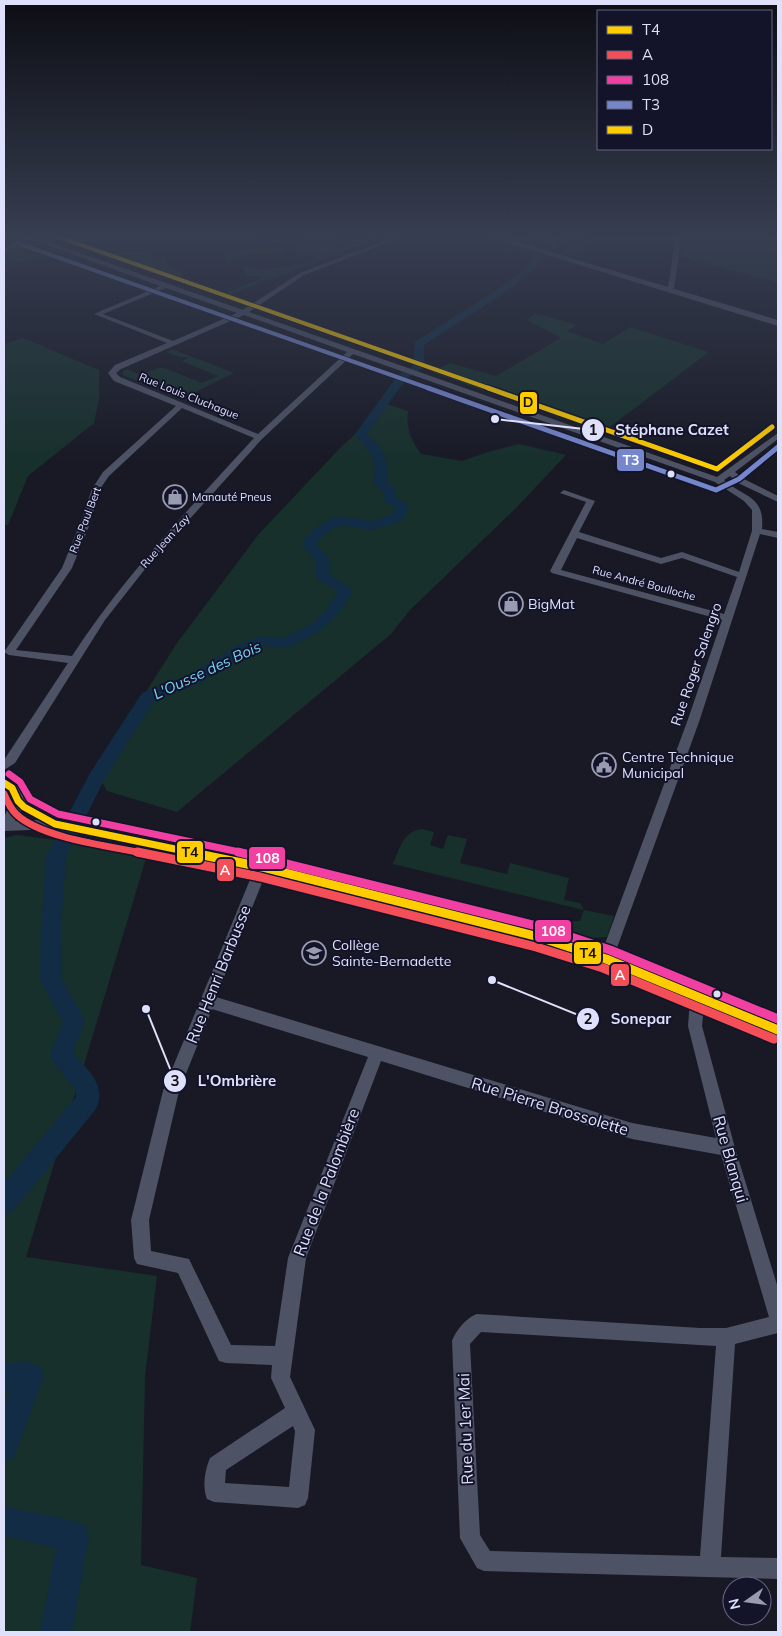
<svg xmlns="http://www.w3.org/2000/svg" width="782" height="1636" font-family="Mulish,sans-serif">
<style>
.green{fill:#17302c}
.water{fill:#112c44}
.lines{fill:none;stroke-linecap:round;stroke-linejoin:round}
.river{fill:#112c44;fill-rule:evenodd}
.minor{fill:#4e5265;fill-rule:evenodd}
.major{fill:#56526a;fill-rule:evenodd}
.bus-1-far1-casing{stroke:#13142a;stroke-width:10}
.bus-1-casing{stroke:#13142a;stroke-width:12}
.bus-2-far1-casing{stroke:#13142a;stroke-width:10}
.bus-2-casing{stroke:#13142a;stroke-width:12}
.bus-3-far1-casing{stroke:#13142a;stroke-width:10}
.bus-3-casing{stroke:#13142a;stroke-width:12}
.bus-4-far1-casing{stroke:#13142a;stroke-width:5.5}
.bus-4-casing{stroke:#13142a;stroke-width:8}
.bus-5-far1-casing{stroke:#13142a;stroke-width:5.5}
.bus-5-casing{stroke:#13142a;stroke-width:8}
.bus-1-far1{stroke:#fc0;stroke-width:7}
.bus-1{stroke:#fc0;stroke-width:9}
.bus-2-far1{stroke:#f44f59;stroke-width:7}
.bus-2{stroke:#f44f59;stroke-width:9}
.bus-3-far1{stroke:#f240a2;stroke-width:7}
.bus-3{stroke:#f240a2;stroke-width:9}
.bus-4-far1{stroke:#7586cb;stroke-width:4}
.bus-4{stroke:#7586cb;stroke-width:5}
.bus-5-far1{stroke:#fc0;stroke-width:4}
.bus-5{stroke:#fc0;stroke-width:5}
.bus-dot{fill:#dfe1fc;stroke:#13142a;stroke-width:2}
.labels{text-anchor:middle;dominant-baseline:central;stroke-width:4;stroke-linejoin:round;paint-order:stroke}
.far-street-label{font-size:11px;fill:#dfe1fc;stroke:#13142a}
.far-poi-label{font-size:11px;fill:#dfe1fc;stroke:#13142a;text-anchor:start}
.poi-label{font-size:14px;fill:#dfe1fc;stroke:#13142a;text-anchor:start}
.street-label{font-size:14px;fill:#dfe1fc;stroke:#13142a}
.water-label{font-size:15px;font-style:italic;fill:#76d1f4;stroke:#13142a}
.near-street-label{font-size:16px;fill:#dfe1fc;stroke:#13142a}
.leader{fill:none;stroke:#dfe1fc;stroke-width:2}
.callout-dot{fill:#dfe1fc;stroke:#13142a;stroke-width:2}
.mark-label{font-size:15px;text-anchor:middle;font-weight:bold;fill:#111}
.callout-label{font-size:15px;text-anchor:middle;font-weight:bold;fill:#dfe1fc;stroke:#13142a;stroke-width:4;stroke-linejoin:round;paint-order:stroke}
.line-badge{stroke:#13142a;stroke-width:2}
.badge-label{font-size:14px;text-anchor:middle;font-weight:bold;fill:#fff}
.pale-badge-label{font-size:14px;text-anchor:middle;font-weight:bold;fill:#111}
</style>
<rect width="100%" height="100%" fill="#181925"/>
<!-- green -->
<g class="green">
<path d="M369,234H389L228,295L221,296L157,273L158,270L112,253H144L152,260L165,257L167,259L163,260L172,267H178L174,270L183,273L180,277L225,293L262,278L255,275L248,277L245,275L247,274L244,273L246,271L242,267L254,265L258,270L304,264L317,259V256C312,253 303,252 298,254L296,251L298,250L290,243L311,246L298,243L312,239L315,237L340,240L334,247L347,248L361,241L359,240L367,239Z"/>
<polygon points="684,234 732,234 778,241 778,283 680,256"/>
<path d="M25,242H32L67,254C51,253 37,238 23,251L27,254L40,255L39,257L31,258L30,260L36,261L4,263V254Z"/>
<polygon points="282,246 287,253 280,254 278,252 256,254 254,252 247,253 248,255 233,257 233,260 226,261 226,253"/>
<polygon points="535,313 577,325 567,331 603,344 630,327 709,352 602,433 432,372 450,363 496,376 561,338 527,320"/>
<polygon points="23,338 99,370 99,398 94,423 28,476 8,525 4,525 4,344"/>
<polygon points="172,349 234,373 181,399 123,375 123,371 127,369 141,375 158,368 164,368 202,383 218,376 182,361 189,357 179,357 166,352"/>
<path d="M387,404L408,411C406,430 411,439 421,454L462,461L488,452L519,444L566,455L516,508L410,610L391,634L177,812L107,791L102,782L104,758L177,643L258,535L340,448Z"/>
<path d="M422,829L434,832L430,845L443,849L448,835L467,839L460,863L507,874L510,863L569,878L564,900L580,903L584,910L614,916L607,937L592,938L543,922L580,921L584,910L393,864C399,850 403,831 422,829Z"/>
<polygon points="17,835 148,852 26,1257 157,1276 145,1377 141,1565 197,1578 190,1632 4,1632 4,838"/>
</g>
<!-- water -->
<polygon class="water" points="570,235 591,238 589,243 581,251 583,258 572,257 563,251 565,244 554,244 566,241 566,237"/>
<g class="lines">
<!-- river -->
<g class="river">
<polygon points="531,234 539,234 538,236 555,242 557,247 549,251 543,251 543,247 548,245 530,239 529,237"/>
<path d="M534,249L537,250L543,259L512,288L424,345V367L406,379L367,434C382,448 391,461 387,482L396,489V497L409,506L403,520C394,523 382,529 372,529C343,528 338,517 316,544L330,560V575L353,590C336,623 324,629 292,646L286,648L264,646L249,653L199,684L154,701L104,780L66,857L61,928L62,979L85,1021L73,1053C88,1070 107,1085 96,1109L13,1211L4,1215V1183L76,1097V1090L53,1062L50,1055L63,1022L40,980L41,928L46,857L90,773L142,693L187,676L237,645L256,638L262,636L284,638L315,622L331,603L338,591L318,580L316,577V561L301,544C311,531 323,520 339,516L373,521L392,514L395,507L385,502L383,491L373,484C379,457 370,454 355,434L398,375L413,366L415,342L506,284L532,261L533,259L529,252Z"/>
<polygon points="30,1362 40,1366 44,1376 14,1457 4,1462 4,1408 10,1391 4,1391 4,1363"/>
<polygon points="4,1506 74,1521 85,1525 89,1536 72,1632 40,1632 56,1548 4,1536"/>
</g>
<!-- minor -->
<g class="minor">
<path d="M17,234L32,236L243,310L300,273L402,234H410L304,275L249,312L717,477L778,433V439L735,472L744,479L778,496V502L738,483L730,476L724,480C744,498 765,495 762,529L778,532V538L760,534L699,722L614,956L778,1023V1037L704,1006L702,1026L735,1148L778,1288V1333L735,1344L721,1557L778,1558V1579L484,1571L477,1568L460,1538L452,1341C456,1330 466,1318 477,1314L700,1328H726L769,1317L721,1155L632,1139L381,1061L306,1258L290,1377L315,1430L308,1498L305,1505L298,1508L214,1502L207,1499C202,1487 205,1470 210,1458L285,1408L271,1378L272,1365L226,1363L219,1361L178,1273L137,1264L134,1258L131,1220L163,1091L254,870L55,829L4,831C4,827 3,821 4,818C7,806 20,800 4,789V779C15,782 21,788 24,799L57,820L262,862L539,931L602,952L687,722L722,620L552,573L550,571L586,502L560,493L564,490L595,501L579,532L661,558L682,552L739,572L752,531V510L744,501L715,482L353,354L262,439L149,564L105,620L15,763L4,770V760L68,663L9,655L4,652L62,568L81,521L92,489L103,472L176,406L114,381L108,373L115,365L167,343L94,314L160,286L30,239L4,253V249L25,238ZM166,288L237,313L173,341L103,314ZM244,315L347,352L258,434L120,377L116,373L121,369ZM182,408L254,438C190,508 124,576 72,656L16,650L72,568L91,521L100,489L109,476ZM577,538L661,564L682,558L737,577L724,614L561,570ZM22,810L38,820L15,821ZM266,873L539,943L602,964L690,1000L688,1026L716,1138L632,1123L216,997ZM212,1009L368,1057L288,1258L275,1346L231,1345L189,1259L151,1251L149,1220L179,1091ZM481,1332L716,1346L700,1556L490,1551L480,1535L470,1344ZM293,1426L295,1431L289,1487L225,1483L226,1470Z"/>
<polygon points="676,234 682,234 674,288 668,292 665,290 668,287"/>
</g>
<!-- major -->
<polygon class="major" points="479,234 491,234 778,320 778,326"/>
<!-- bus-1-far1 casing -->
<g class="bus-1-far1-casing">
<polyline id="bus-1-far1" points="4,783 12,788 18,801 24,807 55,824 194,853"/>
</g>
<!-- bus-1 casing -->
<g class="bus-1-casing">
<polyline id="bus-1" points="188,852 262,867 539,937 606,959 778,1030"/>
</g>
<!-- bus-2-far1 casing -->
<g class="bus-2-far1-casing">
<path id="bus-2-far1" d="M4,794C7,801 10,808 16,814C41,838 108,846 143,853"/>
</g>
<!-- bus-2 casing -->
<g class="bus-2-casing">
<polyline id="bus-2" points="137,852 260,877 536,947 603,968 774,1039"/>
</g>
<!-- bus-3-far1 casing -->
<g class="bus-3-far1-casing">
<polyline id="bus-3-far1" points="9,774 20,782 30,799 58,814 244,853"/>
</g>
<!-- bus-3 casing -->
<g class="bus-3-casing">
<polyline id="bus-3" points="238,852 541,927 610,950 778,1019"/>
</g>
<!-- bus-4-far1 casing -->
<g class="bus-4-far1-casing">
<polyline id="bus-4-far1" points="17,243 431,389"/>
</g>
<!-- bus-4 casing -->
<g class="bus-4-casing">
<polyline id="bus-4" points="428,388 716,490 739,479 778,447"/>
</g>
<!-- bus-5-far1 casing -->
<g class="bus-5-far1-casing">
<polyline id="bus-5-far1" points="50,234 491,389"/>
</g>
<!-- bus-5 casing -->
<g class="bus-5-casing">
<polyline id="bus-5" points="488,388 717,469 772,427"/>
</g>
<!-- bus-1-far1 -->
<use href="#bus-1-far1" class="bus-1-far1"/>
<!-- bus-1 -->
<use href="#bus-1" class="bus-1"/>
<!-- bus-2-far1 -->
<use href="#bus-2-far1" class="bus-2-far1"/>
<!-- bus-2 -->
<use href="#bus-2" class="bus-2"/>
<!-- bus-3-far1 -->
<use href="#bus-3-far1" class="bus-3-far1"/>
<!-- bus-3 -->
<use href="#bus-3" class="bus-3"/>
<!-- bus-4-far1 -->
<use href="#bus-4-far1" class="bus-4-far1"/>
<!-- bus-4 -->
<use href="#bus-4" class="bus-4"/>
<!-- bus-5-far1 -->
<use href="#bus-5-far1" class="bus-5-far1"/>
<!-- bus-5 -->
<use href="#bus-5" class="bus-5"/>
</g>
<!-- sky -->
<linearGradient id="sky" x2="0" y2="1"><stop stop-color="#0d0e14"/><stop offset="0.51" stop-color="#373e51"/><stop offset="1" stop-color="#373e51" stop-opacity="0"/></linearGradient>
<rect width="782" height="463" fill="url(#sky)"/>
<!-- icons -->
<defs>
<g id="shop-ring" transform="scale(1.25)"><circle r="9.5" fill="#13142a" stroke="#999bb1" stroke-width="1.5"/><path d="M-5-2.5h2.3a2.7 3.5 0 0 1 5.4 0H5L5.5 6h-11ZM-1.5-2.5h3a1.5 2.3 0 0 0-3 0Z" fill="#999bb1"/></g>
<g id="civic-ring" transform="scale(1.25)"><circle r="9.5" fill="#13142a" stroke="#999bb1" stroke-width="1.5"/><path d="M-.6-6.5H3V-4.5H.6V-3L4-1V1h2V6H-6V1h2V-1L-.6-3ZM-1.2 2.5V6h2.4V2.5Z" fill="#999bb1"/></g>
<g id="school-ring" transform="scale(1.25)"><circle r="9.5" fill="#13142a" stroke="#999bb1" stroke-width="1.5"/><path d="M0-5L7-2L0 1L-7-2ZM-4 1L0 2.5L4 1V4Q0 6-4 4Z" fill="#999bb1"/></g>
</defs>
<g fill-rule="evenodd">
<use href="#shop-ring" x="175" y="497"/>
<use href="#shop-ring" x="511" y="604"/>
<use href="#civic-ring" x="604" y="765"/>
<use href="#school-ring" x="314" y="953"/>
</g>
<!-- markers -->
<g class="bus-dot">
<circle cx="671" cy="474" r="4.5"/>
<circle cx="96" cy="822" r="4.5"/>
<circle cx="717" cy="994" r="4.5"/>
</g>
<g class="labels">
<!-- far-street labels -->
<g class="far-street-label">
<text transform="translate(189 396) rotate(22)">Rue Louis Cluchague</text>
<text transform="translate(85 520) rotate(-69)">Rue Paul Bert</text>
<text transform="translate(165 541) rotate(-48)">Rue Jean Zay</text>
<text transform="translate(644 583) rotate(15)">Rue André Boulloche</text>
</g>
<!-- far-poi labels -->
<g class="far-poi-label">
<text x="192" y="497">Manauté Pneus</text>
</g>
<!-- poi labels -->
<g class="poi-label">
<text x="528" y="604">BigMat</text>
<text x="622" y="757">Centre Technique<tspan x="622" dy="16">Municipal</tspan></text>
<text x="332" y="945">Collège<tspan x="332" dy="16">Sainte-Bernadette</tspan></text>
</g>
<!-- street labels -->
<g class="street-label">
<text transform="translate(696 664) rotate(-71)">Rue Roger Salengro</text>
</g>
<!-- water labels -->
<g class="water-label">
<text transform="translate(207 670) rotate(-25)">L'Ousse des Bois</text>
</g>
<!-- near-street labels -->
<g class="near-street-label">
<text transform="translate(218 974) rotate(-68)">Rue Henri Barbusse</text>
<text transform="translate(550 1106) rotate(17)">Rue Pierre Brossolette</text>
<text transform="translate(731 1159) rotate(74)">Rue Blanqui</text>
<text transform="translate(326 1182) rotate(-69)">Rue de la Palombière</text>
<text transform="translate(465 1429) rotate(-92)">Rue du 1er Mai</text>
</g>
</g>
<!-- callouts -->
<path class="leader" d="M495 419L593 430M492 980L588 1019M146 1009L175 1081"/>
<g class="callout-dot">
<circle cx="495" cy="419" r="5"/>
<circle cx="492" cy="980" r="5"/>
<circle cx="146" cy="1009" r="5"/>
<circle cx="593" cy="430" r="12"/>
<circle cx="588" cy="1019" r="12"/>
<circle cx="175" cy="1081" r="12"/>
</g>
<g class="mark-label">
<text x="593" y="435">1</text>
<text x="588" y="1024">2</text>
<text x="175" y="1086">3</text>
</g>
<g class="callout-label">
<text x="672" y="435">Stéphane Cazet</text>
<text x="641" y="1024">Sonepar</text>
<text x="237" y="1086">L'Ombrière</text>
</g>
<g class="line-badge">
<rect x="519" y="391" width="19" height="24" rx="5" fill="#fc0"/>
<rect x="616" y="448" width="29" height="24" rx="5" fill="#7586cb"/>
<rect x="176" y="840" width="28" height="24" rx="5" fill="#fc0"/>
<rect x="248" y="846" width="38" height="24" rx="5" fill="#f240a2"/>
<rect x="216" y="858" width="19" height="24" rx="5" fill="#f44f59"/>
<rect x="534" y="919" width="38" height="24" rx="5" fill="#f240a2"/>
<rect x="573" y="941" width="29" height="24" rx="5" fill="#fc0"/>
<rect x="610" y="963" width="20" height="24" rx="5" fill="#f44f59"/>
</g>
<g class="badge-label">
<text x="631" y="465">T3</text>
<text x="267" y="863">108</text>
<text x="225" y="875">A</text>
<text x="553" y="936">108</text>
<text x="620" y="980">A</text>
</g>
<g class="pale-badge-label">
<text x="528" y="407">D</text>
<text x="190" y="857">T4</text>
<text x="588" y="958">T4</text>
</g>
<!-- border -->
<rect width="782" height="1636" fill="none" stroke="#dfe1fc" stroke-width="10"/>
<!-- legend -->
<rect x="597" y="10" width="175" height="140" fill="#13142a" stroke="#65667e"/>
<rect x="607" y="26" width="25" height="8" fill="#ffcc00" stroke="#65667e"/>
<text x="642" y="35" font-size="15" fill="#dfe1fc">T4</text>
<rect x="607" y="51" width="25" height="8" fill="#f44f59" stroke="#65667e"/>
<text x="642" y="60" font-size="15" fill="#dfe1fc">A</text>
<rect x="607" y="76" width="25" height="8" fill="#f240a2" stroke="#65667e"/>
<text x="642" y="85" font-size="15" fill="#dfe1fc">108</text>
<rect x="607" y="101" width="25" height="8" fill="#7586cb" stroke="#65667e"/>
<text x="642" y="110" font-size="15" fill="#dfe1fc">T3</text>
<rect x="607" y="126" width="25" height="8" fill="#ffcc00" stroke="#65667e"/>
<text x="642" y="135" font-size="15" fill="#dfe1fc">D</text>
<!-- north arrow -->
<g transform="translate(747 1601) rotate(256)"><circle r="24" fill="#13142a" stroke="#65667e"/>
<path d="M0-4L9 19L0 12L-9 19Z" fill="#999bb1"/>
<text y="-8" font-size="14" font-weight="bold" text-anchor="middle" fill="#dfe1fc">N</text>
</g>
</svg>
